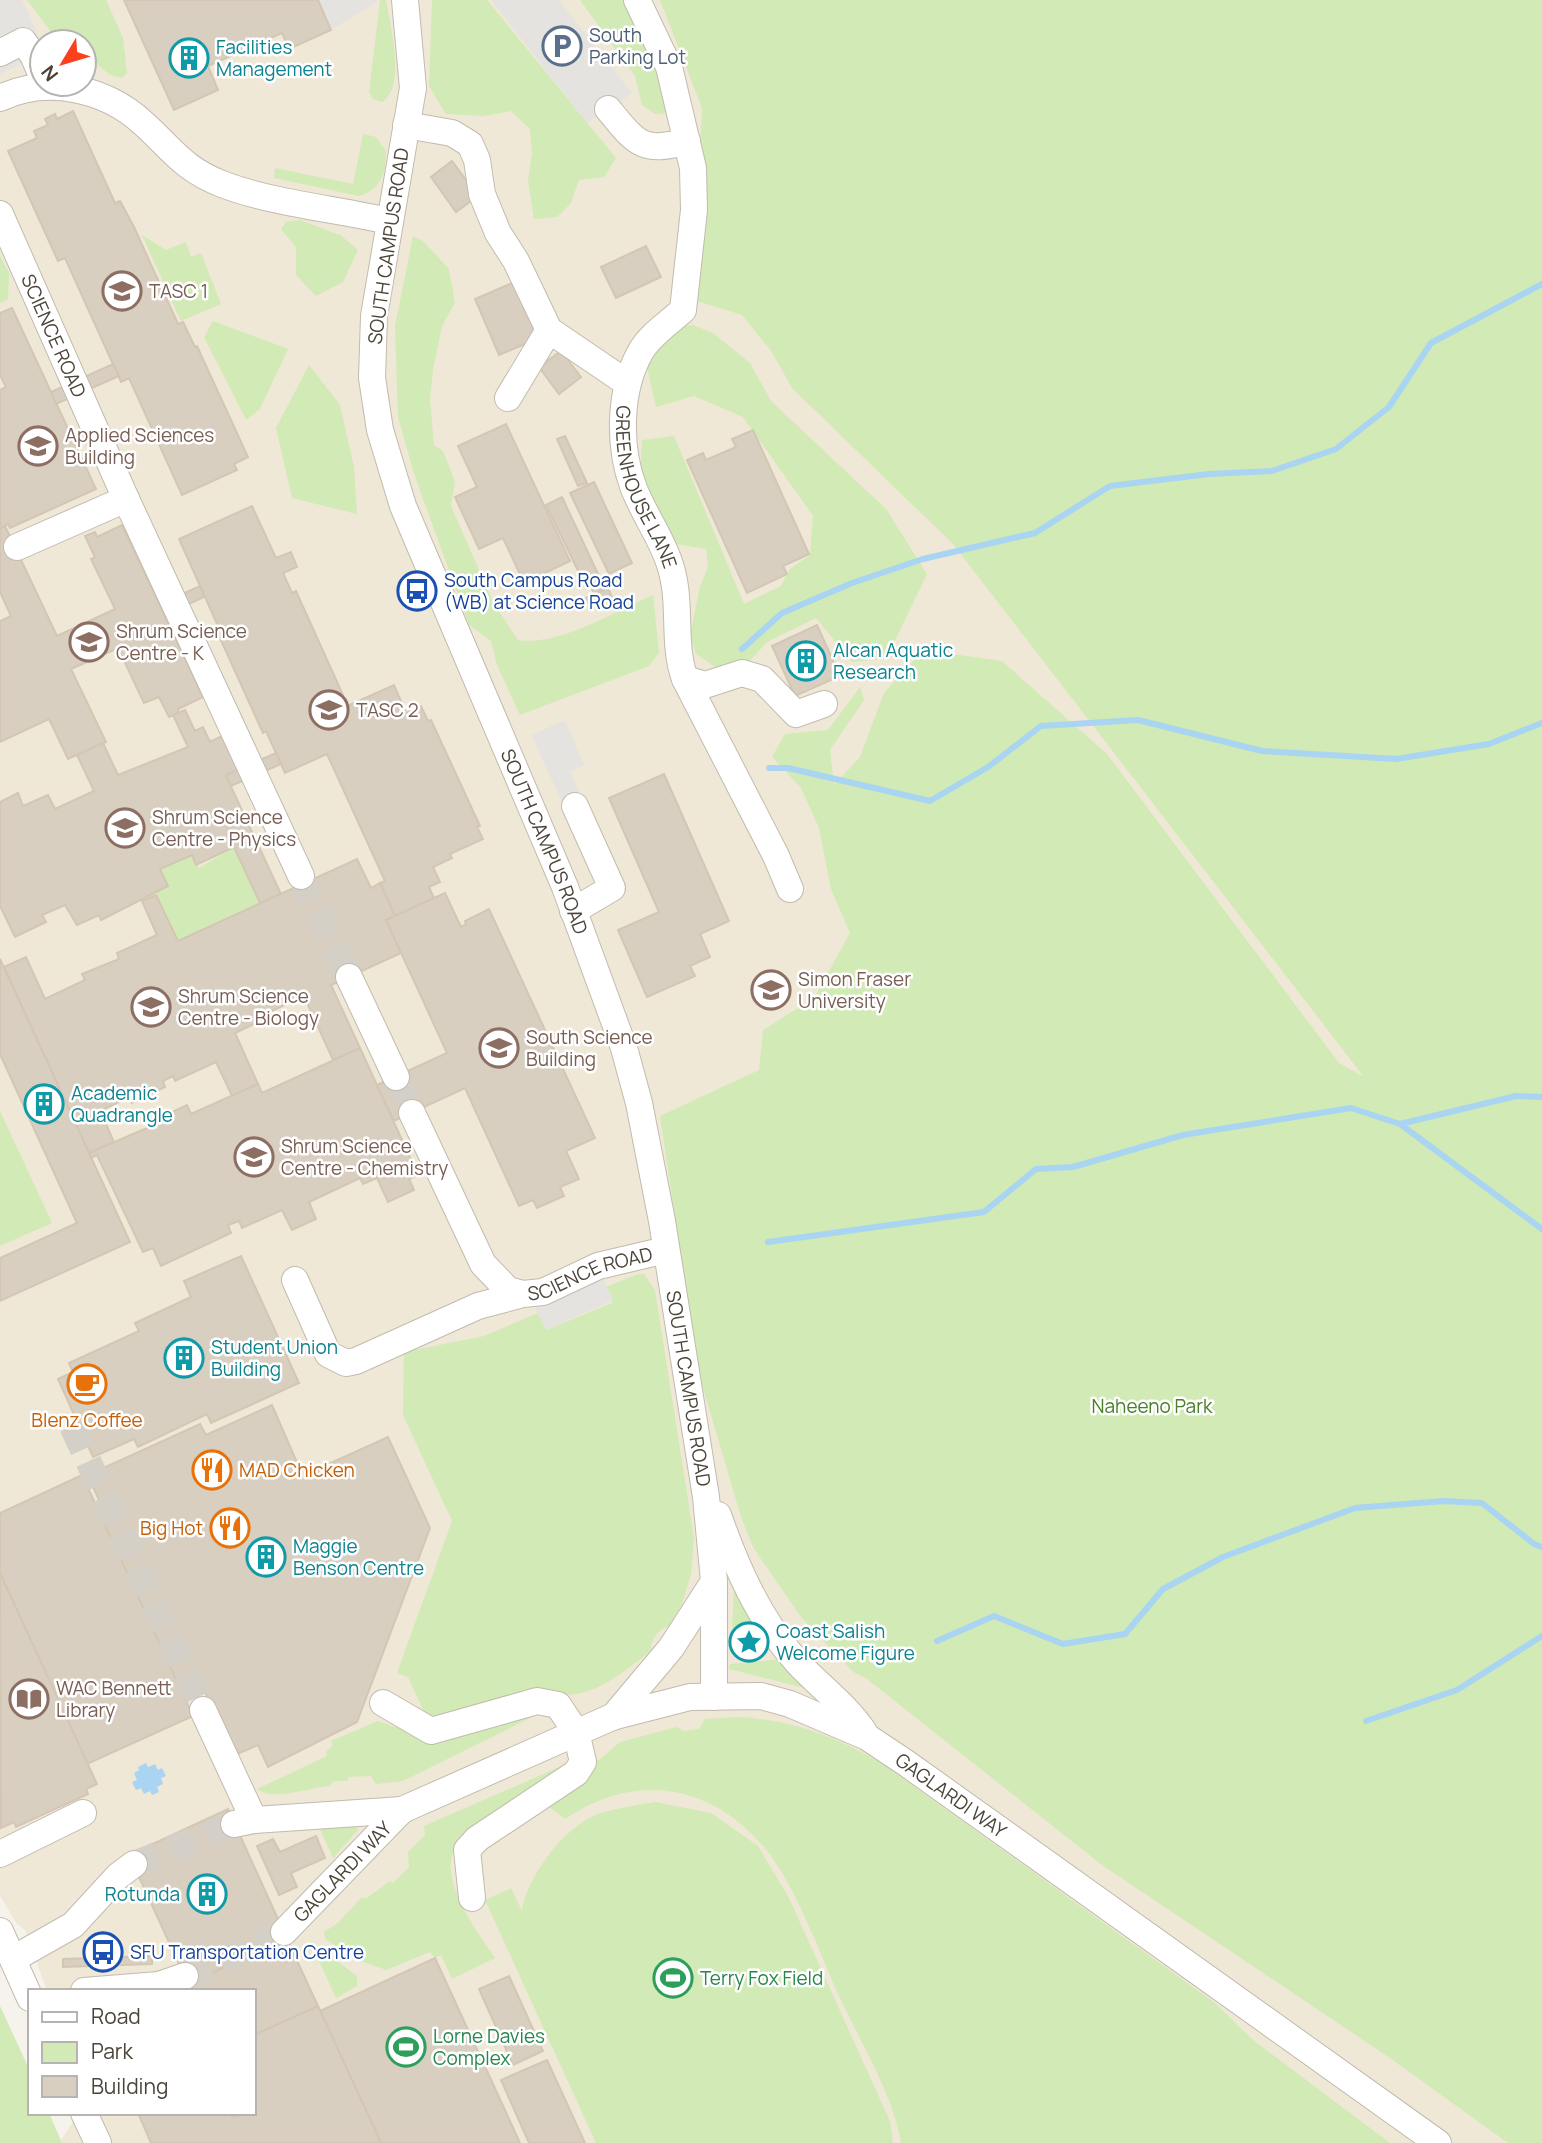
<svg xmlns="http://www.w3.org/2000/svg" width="1542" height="2143" font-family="Manrope,sans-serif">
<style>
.education{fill:#efe8d6;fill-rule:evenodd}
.green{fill:#d2eab5}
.parking{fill:#e5e3e0}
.water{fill:#a9d4f2}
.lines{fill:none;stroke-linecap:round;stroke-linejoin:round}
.stream{stroke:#a9d4f2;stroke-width:6}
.building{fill:#d8cfc1;stroke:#d3c7b4;stroke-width:2}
.minor-tunnel{stroke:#d4d0c8;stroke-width:26;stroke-dasharray:26 13;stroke-linecap:butt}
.minor-casing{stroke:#c2bbae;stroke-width:28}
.minor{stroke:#fff;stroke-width:26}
.labels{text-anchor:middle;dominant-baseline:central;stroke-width:5;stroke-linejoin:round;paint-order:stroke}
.service-label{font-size:19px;fill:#4e5e75;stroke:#fff;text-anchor:start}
.culture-label{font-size:19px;fill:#0d838f;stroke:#fff;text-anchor:start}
.street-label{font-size:19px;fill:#4b4439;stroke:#fff}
.education-label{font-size:19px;fill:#785e54;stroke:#fff;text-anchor:start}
.transit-label{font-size:19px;fill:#164399;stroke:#fff;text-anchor:start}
.park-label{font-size:19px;fill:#4a7f2a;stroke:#fff}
.food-label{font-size:19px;fill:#c56008;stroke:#fff}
.leisure-label{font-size:19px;fill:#27864d;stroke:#fff;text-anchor:start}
</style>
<rect width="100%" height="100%" fill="#f6f3ec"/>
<!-- education -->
<path class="education" d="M0,0H1542V2143H59L79,2113H254V1991H47L25,1930L17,1924L0,1896ZM42,42H84V84H42Z"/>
<!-- green -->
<g class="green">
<polygon points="27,0 106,0 123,38 127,73 122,78 110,75 84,53 84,42 58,41"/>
<path d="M380,0H386C390,25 407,87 382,102L373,99L369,92Z"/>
<polygon points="432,0 487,0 616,158 604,177 579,180 571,203 557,217 534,219 528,181 532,153 530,129 511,111 483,116 446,114 429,86"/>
<polygon points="580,0 624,0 671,96 670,113 655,114 642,105 635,76"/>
<polygon points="660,0 1542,0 1542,2143 1508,2143 1387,2056 1102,1865 867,1679 853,1672 801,1617 754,1549 742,1520 698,1371 660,1116 759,1070 763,1030 814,998 850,933 831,889 819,828 801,788 772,757 785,734 828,730 860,687 864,700 830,750 834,785 860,757 884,693 923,650 1002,661 1107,754 1339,1063 1364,1077 953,544 792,388 772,352 742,315 693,300 702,108"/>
<path d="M363,134L376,137L386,151C386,173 381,190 359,196L274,178L275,168L353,184Z"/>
<polygon points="300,220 340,235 358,250 343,282 316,296 296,275 296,247 281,229 286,222"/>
<polygon points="142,235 166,250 186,242 191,257 201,253 221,304 181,321"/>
<path d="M413,236L423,241L449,269L455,303L442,326L433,370L430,399L434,445L443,451L455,482L451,506L494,604L518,640C557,647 616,611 653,595L659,653L649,666L520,715L497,665L491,641L469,625L414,474L398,417L395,326Z"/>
<polygon points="0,256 9,273 8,299 0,303"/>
<polygon points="213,321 288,349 260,409 246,420 204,337"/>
<polygon points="693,325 713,333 750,363 771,401 886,509 927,574 886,659 852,662 816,618 767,642 748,663 715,667 696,654 690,636 700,586 708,567 706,549 670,543 640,481 642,440 674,436 744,604 781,586 790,569 810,555 813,516 743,417 694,396 656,407 646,363 677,327"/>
<polygon points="309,365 340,405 354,467 357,514 292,498 276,428"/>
<polygon points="234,847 260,903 178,941 155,892 160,869 192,855 199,868"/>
<polygon points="0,1111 52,1223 0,1246"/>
<path d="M638,1274H644L655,1290L694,1538L691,1574L682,1604L669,1626C659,1628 650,1641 651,1650C632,1667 591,1699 565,1694L564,1700L437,1722L425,1714L408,1677L397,1673L452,1521L403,1415L404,1352L484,1336L538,1313L546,1330L612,1303L606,1287Z"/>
<polygon points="734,1586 774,1649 731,1653"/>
<polygon points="781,1659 804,1688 729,1669 730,1664"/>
<path d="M542,1712L403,1781L376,1784L371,1776L349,1777L347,1781H333L330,1786C309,1787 275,1802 257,1789L327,1756L326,1752L333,1745L331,1741L378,1721L415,1734Z"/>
<path d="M741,1717C796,1721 841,1738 887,1767L1215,2003L1253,2040L1390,2143H901C894,2097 861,2043 841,2000C821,1957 799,1894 771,1856C718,1785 638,1769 565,1819L543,1802L595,1758L599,1760L620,1742L677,1727L683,1731L699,1729L705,1719Z"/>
<path d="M564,1765L470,1836L452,1855C444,1889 477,1931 495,1958L452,1979L441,1955L435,1958L430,1952L386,1970L356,1959L325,1939L324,1932L338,1923L361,1898H367L390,1881L393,1883L409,1867L408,1852L425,1835L424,1826Z"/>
<path d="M655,1802L711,1813L758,1846L788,1896L890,2121L893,2143H596L485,1900L511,1888L522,1911C527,1876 566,1824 601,1813C618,1808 637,1805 655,1802Z"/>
<polygon points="355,1826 358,1830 333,1858 320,1829"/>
<polygon points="310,1941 357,1976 357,1986 336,1998"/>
<polygon points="0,2006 30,2071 30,2113 49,2113 62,2143 0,2143"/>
</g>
<!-- parking -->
<g class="parking">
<polygon points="0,0 22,0 42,44 42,54 0,74"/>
<polygon points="318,0 377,0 377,2 331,30"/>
<polygon points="491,0 559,0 632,93 587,123"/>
<polygon points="565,720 584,765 570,772 584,802 566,810 531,735"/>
<polygon points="603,1278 613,1300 546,1330 535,1308"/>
</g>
<!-- water -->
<polygon class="water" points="146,1763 148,1767 155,1764 158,1770 162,1768 166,1776 161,1778 163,1784 157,1787 159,1792 152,1795 150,1791 144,1794 141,1788 136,1790 132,1782 137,1780 134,1773 139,1770 138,1767"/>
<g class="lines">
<!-- stream -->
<g class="stream">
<polyline points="742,649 782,613 852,583 923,559 1035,533 1110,486 1209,474 1272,471 1336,449 1389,407 1431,343 1542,284"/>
<polyline points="769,768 788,768 930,801 988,767 1041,726 1138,720 1262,751 1396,759 1489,744 1542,723"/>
<polyline points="1400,1124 1516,1096 1542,1097"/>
<polyline points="768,1242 984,1212 1036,1169 1073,1167 1183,1135 1351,1108 1400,1124 1542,1229"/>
<polyline points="937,1641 994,1616 1063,1644 1125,1634 1163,1589 1223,1557 1355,1508 1443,1501 1482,1503 1534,1544 1542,1547"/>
<polyline points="1366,1721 1457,1690 1542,1636"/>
</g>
</g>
<!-- building -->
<g class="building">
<polygon points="124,0 318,0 331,30 289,49 282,33 208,66 218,90 174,110"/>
<polygon points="73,111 115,203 120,201 134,227 178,324 183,322 195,347 197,346 248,457 234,464 237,470 182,495 129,378 121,382 65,258 58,261 8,151 37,138 34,131 48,125 45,119 55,114 57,119"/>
<polygon points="452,161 478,196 456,212 431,177"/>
<polygon points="646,246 661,277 616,298 601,267"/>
<polygon points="519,280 544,336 499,355 475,299"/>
<polygon points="12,308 96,489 10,528 8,524 0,529 0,390 6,387 0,375 0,313"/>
<polygon points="561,351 581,377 559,394 539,367"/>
<polygon points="113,364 119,376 56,404 51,392"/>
<polygon points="506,424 570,561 524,583 503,538 479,549 455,497 477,487 458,446"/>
<polygon points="753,430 809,554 783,566 787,574 747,593 687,460 703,453 706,460 736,447 732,439"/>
<polygon points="565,436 587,483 578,486 557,439"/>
<polygon points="594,482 632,563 609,574 570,493"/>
<polygon points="562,497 599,576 584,583 546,505"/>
<polygon points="252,506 276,558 291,552 297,567 283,573 292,593 296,591 343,695 339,696 345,707 394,685 406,713 421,706 428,721 431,720 480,826 477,827 483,839 450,854 452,858 433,867 440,882 429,887 434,898 395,916 380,883 385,881 327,754 285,773 266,731 263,733 215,627 218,626 179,539"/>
<polygon points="122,525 203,697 178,709 179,713 169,717 159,697 144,703 118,648 71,669 106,742 68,759 49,719 0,742 0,621 11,616 0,592 0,529 5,526 57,636 115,609 91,559 95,557 85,536 95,532 97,537"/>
<polygon points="602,581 605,589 594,594 591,586"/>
<polygon points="200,586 204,597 165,615 160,604"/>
<polygon points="608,588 612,597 590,607 586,598"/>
<polygon points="817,625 840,676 795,696 772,646"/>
<polygon points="185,710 195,731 203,727 210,742 222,736 238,770 226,776 281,894 260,903 234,847 196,865 192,855 160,869 168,886 101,920 99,915 77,925 65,905 42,915 46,922 15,937 0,906 0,802 18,793 23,806 48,795 55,809 94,791 77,755 103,743 118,775 188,747 173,715"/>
<polygon points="276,753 281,764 231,786 226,775"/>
<polygon points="664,774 729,921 700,934 710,957 690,966 695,976 647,997 618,930 659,912 609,798"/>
<polygon points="357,859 371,888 380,883 395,916 386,920 401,953 331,985 360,1048 333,1060 304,996 263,1015 265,1019 235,1033 258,1084 232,1096 216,1062 175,1081 173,1076 163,1081 165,1087 132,1103 129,1097 100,1111 114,1142 89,1153 4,967 26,957 45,999 85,980 82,974 119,959 117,953 157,935 142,901 156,895 178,941"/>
<polygon points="445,893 461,927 466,924 465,921 489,909 595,1138 566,1151 579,1179 560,1187 564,1196 537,1208 533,1200 519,1206 465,1088 394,1121 377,1085 447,1053 386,920"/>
<polygon points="0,959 130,1242 0,1301 0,1258 77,1223 0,1054"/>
<polygon points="360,1048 418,1175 409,1179 414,1190 388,1202 377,1178 363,1184 360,1178 309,1202 316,1219 292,1230 282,1210 242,1228 239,1221 228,1225 231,1233 161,1266 153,1248 143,1252 97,1155 91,1158 89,1153 170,1118 168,1114 187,1105 191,1114 258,1084 262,1093"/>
<polygon points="241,1256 299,1383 211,1423 207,1414 138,1447 134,1439 93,1457 58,1379 73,1372 69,1363 139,1331 135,1323 191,1297 184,1281"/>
<polygon points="272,1405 298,1465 313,1471 388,1437 430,1528 357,1722 268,1767 258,1745 235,1755 204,1690 189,1698 185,1691 175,1695 91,1511 102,1507 88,1475 200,1424 206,1435"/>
<polygon points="82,1475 193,1716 87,1764 0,1573 0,1513"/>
<polygon points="0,1573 97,1784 86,1789 88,1794 16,1827 14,1822 1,1828"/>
<polygon points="228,1809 287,1939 188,1984 129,1855"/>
<polygon points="316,1836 325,1858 291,1873 297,1887 279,1895 257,1846 273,1839 280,1852"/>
<polygon points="287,1939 318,2006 254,2035 254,1991 191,1991 188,1984"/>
<polygon points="152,1956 152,1964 63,1967 63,1959"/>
<polygon points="435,1958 493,2084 520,2143 381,2143 320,2011"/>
<polygon points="509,1976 543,2051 513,2065 479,1989"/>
<polygon points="318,2006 381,2143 151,2143 138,2113 230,2113 232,2117 254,2113 254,2035"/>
<polygon points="547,2060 585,2143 529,2143 501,2080"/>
</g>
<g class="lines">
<!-- minor-tunnel -->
<g class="minor-tunnel">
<polyline points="301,876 349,977"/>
<polyline points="396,1077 412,1113"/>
<polyline points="72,1426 203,1710"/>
<polyline points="134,1864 234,1824"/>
<polyline points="185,1976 284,1932"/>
</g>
<!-- minor casing -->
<g class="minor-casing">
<g id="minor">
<path id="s1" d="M405,0L413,88L374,316L372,378L380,430L403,506L565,887L624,1048L639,1103L662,1221L706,1497L714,1581V1697"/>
<path id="s2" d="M637,0L669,67L693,168L694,210L683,310C670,322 650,335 641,351C619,389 618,445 633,486C643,514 663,539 671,568C682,605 672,644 685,679L776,856L790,889"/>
<polyline points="0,53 23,41 33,55 42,76"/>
<path d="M0,98C47,76 105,88 143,123C172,149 183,169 222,184C271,203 337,209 388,221"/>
<path d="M608,109C636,143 642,154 687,141"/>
<polyline points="406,125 452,133 470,144 477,160 482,194 498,233 516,261 549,330 627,383"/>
<path id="s3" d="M0,214L126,499L301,876"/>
<polyline points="508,398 549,330"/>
<polyline points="17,547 126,499"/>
<polyline points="685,679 705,685 742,673 762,679 796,714 824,704"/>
<polyline points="573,911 612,888 575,806"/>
<polyline points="349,977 396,1077"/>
<path id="s4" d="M412,1113L483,1264L508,1290L523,1294L543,1292L598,1266L666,1250"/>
<polyline points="295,1280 328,1354 346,1363 356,1361 478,1306 523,1294"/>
<path d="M718,1515C737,1569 759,1619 797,1662C819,1686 846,1705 864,1732"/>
<polyline points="383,1703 431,1731 537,1701 558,1705 576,1732 583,1762 576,1773 477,1839 467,1850 472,1898"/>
<polyline points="203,1710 254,1820"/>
<polyline points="613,1717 671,1648 713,1583"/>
<path id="s5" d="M234,1824L254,1820L402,1810L612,1717L690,1697L761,1696L790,1704L867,1737L906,1763L1438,2143"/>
<polyline points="0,1854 83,1813"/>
<polyline points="0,1931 30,1998"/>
<path id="s6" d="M284,1932L402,1810"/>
<polyline points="13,1959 73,1925 118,1876 134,1864"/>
<polyline points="84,1991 159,1985 185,1976"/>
<polyline points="84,2113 98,2143"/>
</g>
</g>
<!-- minor -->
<use href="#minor" class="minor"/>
</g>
<!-- icons -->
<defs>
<g id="parking-ring" transform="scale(2.0125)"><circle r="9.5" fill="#fff" stroke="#5c6f8a" stroke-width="1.5"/><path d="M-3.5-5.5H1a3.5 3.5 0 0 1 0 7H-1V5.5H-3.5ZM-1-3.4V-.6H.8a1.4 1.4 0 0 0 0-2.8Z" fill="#5c6f8a"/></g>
<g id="building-ring" transform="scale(2.0125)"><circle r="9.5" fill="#fff" stroke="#0f9aa8" stroke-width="1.5"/><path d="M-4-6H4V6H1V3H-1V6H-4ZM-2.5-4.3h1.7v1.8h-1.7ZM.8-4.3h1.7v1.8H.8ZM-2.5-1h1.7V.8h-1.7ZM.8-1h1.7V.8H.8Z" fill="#0f9aa8"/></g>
<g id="university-ring" transform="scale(2.0125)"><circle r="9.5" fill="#fff" stroke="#8d6e63" stroke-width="1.5"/><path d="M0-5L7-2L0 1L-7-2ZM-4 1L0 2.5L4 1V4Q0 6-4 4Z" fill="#8d6e63"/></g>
<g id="bus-ring" transform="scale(2.0125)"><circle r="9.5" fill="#fff" stroke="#1a4fb4" stroke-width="1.5"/><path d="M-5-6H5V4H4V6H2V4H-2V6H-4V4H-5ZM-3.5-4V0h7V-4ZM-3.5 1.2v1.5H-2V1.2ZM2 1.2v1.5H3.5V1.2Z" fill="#1a4fb4"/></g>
<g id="cafe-ring" transform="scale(2.0125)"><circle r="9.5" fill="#fff" stroke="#e8710a" stroke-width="1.5"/><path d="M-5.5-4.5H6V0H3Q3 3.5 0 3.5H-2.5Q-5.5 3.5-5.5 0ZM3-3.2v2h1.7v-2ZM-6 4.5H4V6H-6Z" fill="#e8710a"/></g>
<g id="restaurant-ring" transform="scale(2.0125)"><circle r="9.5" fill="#fff" stroke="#e8710a" stroke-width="1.5"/><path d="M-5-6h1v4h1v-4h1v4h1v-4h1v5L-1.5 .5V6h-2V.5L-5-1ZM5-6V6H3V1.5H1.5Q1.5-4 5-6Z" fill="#e8710a"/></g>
<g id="sight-ring" transform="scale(2.0125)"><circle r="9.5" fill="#fff" stroke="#0f9aa8" stroke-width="1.5"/><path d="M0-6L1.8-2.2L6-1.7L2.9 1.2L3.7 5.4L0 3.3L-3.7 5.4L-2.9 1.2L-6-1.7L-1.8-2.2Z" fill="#0f9aa8"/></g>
<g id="library-ring" transform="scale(2.0125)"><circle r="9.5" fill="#fff" stroke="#8d6e63" stroke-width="1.5"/><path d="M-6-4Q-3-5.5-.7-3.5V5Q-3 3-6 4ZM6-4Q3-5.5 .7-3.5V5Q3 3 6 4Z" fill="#8d6e63"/></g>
<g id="stadium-ring" transform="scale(2.0125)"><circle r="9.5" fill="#fff" stroke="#2e9e5b" stroke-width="1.5"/><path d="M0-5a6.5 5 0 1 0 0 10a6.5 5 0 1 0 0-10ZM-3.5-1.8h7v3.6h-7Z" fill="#2e9e5b"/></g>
</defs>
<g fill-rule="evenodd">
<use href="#parking-ring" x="562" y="46"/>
<use href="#building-ring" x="189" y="58"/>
<use href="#university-ring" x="122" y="291"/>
<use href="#university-ring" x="38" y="446"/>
<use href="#bus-ring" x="417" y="591"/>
<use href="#university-ring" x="89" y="642"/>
<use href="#building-ring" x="806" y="661"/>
<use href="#university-ring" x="329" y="710"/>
<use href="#university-ring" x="125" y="828"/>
<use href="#university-ring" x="771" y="990"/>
<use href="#university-ring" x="151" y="1007"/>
<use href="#university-ring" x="499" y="1048"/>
<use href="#building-ring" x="44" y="1104"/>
<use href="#university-ring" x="254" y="1157"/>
<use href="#building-ring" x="184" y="1358"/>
<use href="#cafe-ring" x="87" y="1384"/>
<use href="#restaurant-ring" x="212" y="1470"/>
<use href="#restaurant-ring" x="230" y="1528"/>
<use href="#building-ring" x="266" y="1557"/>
<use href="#sight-ring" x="749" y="1642"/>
<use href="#library-ring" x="29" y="1699"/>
<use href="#building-ring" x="207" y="1894"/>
<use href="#bus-ring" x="103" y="1952"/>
<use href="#stadium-ring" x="673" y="1978"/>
<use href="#stadium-ring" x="406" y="2047"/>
</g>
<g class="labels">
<!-- service labels -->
<g class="service-label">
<text x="589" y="35">South<tspan x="589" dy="22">Parking Lot</tspan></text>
</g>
<!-- culture labels -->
<g class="culture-label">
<text x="216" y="47">Facilities<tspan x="216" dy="22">Management</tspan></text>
<text x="833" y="650">Alcan Aquatic<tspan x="833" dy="22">Research</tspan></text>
<text x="71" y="1093">Academic<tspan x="71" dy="22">Quadrangle</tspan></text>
<text x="211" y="1347">Student Union<tspan x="211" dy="22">Building</tspan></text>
<text x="293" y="1546">Maggie<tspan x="293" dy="22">Benson Centre</tspan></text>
<text x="776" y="1631">Coast Salish<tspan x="776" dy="22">Welcome Figure</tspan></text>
<text x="180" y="1894" text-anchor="end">Rotunda</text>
</g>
<!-- street labels -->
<g class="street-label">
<text transform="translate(388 246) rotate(-82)">SOUTH CAMPUS ROAD</text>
<text stroke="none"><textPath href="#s3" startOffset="133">SCIENCE ROAD</textPath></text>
<text stroke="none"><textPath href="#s2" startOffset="523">GREENHOUSE LANE</textPath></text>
<text stroke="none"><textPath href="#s1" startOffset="878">SOUTH CAMPUS ROAD</textPath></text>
<text stroke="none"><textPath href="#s4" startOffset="289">SCIENCE ROAD</textPath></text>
<text stroke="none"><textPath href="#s1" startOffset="1446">SOUTH CAMPUS ROAD</textPath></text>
<text stroke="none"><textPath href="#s5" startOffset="766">GAGLARDI WAY</textPath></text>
<text stroke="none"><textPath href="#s6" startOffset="84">GAGLARDI WAY</textPath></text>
</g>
<!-- education labels -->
<g class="education-label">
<text x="149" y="291">TASC 1</text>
<text x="65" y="435">Applied Sciences<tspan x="65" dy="22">Building</tspan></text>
<text x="116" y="631">Shrum Science<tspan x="116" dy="22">Centre - K</tspan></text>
<text x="356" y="710">TASC 2</text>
<text x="152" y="817">Shrum Science<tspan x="152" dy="22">Centre - Physics</tspan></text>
<text x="798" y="979">Simon Fraser<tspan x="798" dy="22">University</tspan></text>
<text x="178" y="996">Shrum Science<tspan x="178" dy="22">Centre - Biology</tspan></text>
<text x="526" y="1037">South Science<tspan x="526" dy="22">Building</tspan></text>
<text x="281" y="1146">Shrum Science<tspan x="281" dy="22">Centre - Chemistry</tspan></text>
<text x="56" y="1688">WAC Bennett<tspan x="56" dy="22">Library</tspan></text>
</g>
<!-- transit labels -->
<g class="transit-label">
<text x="444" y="580">South Campus Road<tspan x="444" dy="22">(WB) at Science Road</tspan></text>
<text x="130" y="1952">SFU Transportation Centre</text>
</g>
<!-- park labels -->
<g class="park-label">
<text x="1152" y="1406">Naheeno Park</text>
</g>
<!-- food labels -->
<g class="food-label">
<text x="87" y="1420">Blenz Coffee</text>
<text x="239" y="1470" text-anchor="start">MAD Chicken</text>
<text x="203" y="1528" text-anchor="end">Big Hot</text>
</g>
<!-- leisure labels -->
<g class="leisure-label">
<text x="700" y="1978">Terry Fox Field</text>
<text x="433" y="2036">Lorne Davies<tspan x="433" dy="22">Complex</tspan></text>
</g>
</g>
<!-- legend -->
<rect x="28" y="1989" width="228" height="126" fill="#ffffff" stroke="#b7b4b0" stroke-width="2"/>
<rect x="42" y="2012" width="35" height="10" fill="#ffffff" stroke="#b7b4b0" stroke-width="2"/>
<text x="91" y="2024" font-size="21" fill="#4b4439">Road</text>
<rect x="42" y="2042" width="35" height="21" fill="#d2eab5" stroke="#b7b4b0" stroke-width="2"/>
<text x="91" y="2059" font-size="21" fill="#4b4439">Park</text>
<rect x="42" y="2076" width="35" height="21" fill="#d8cfc1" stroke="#b7b4b0" stroke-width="2"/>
<text x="91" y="2094" font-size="21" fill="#4b4439">Building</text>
<!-- north arrow -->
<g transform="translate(63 63) rotate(232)"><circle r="33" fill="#ffffff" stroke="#b7b4b0" stroke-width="2"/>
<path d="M0-5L12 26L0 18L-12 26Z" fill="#fc3f1d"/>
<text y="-10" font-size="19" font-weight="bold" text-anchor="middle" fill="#4b4439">N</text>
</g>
</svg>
